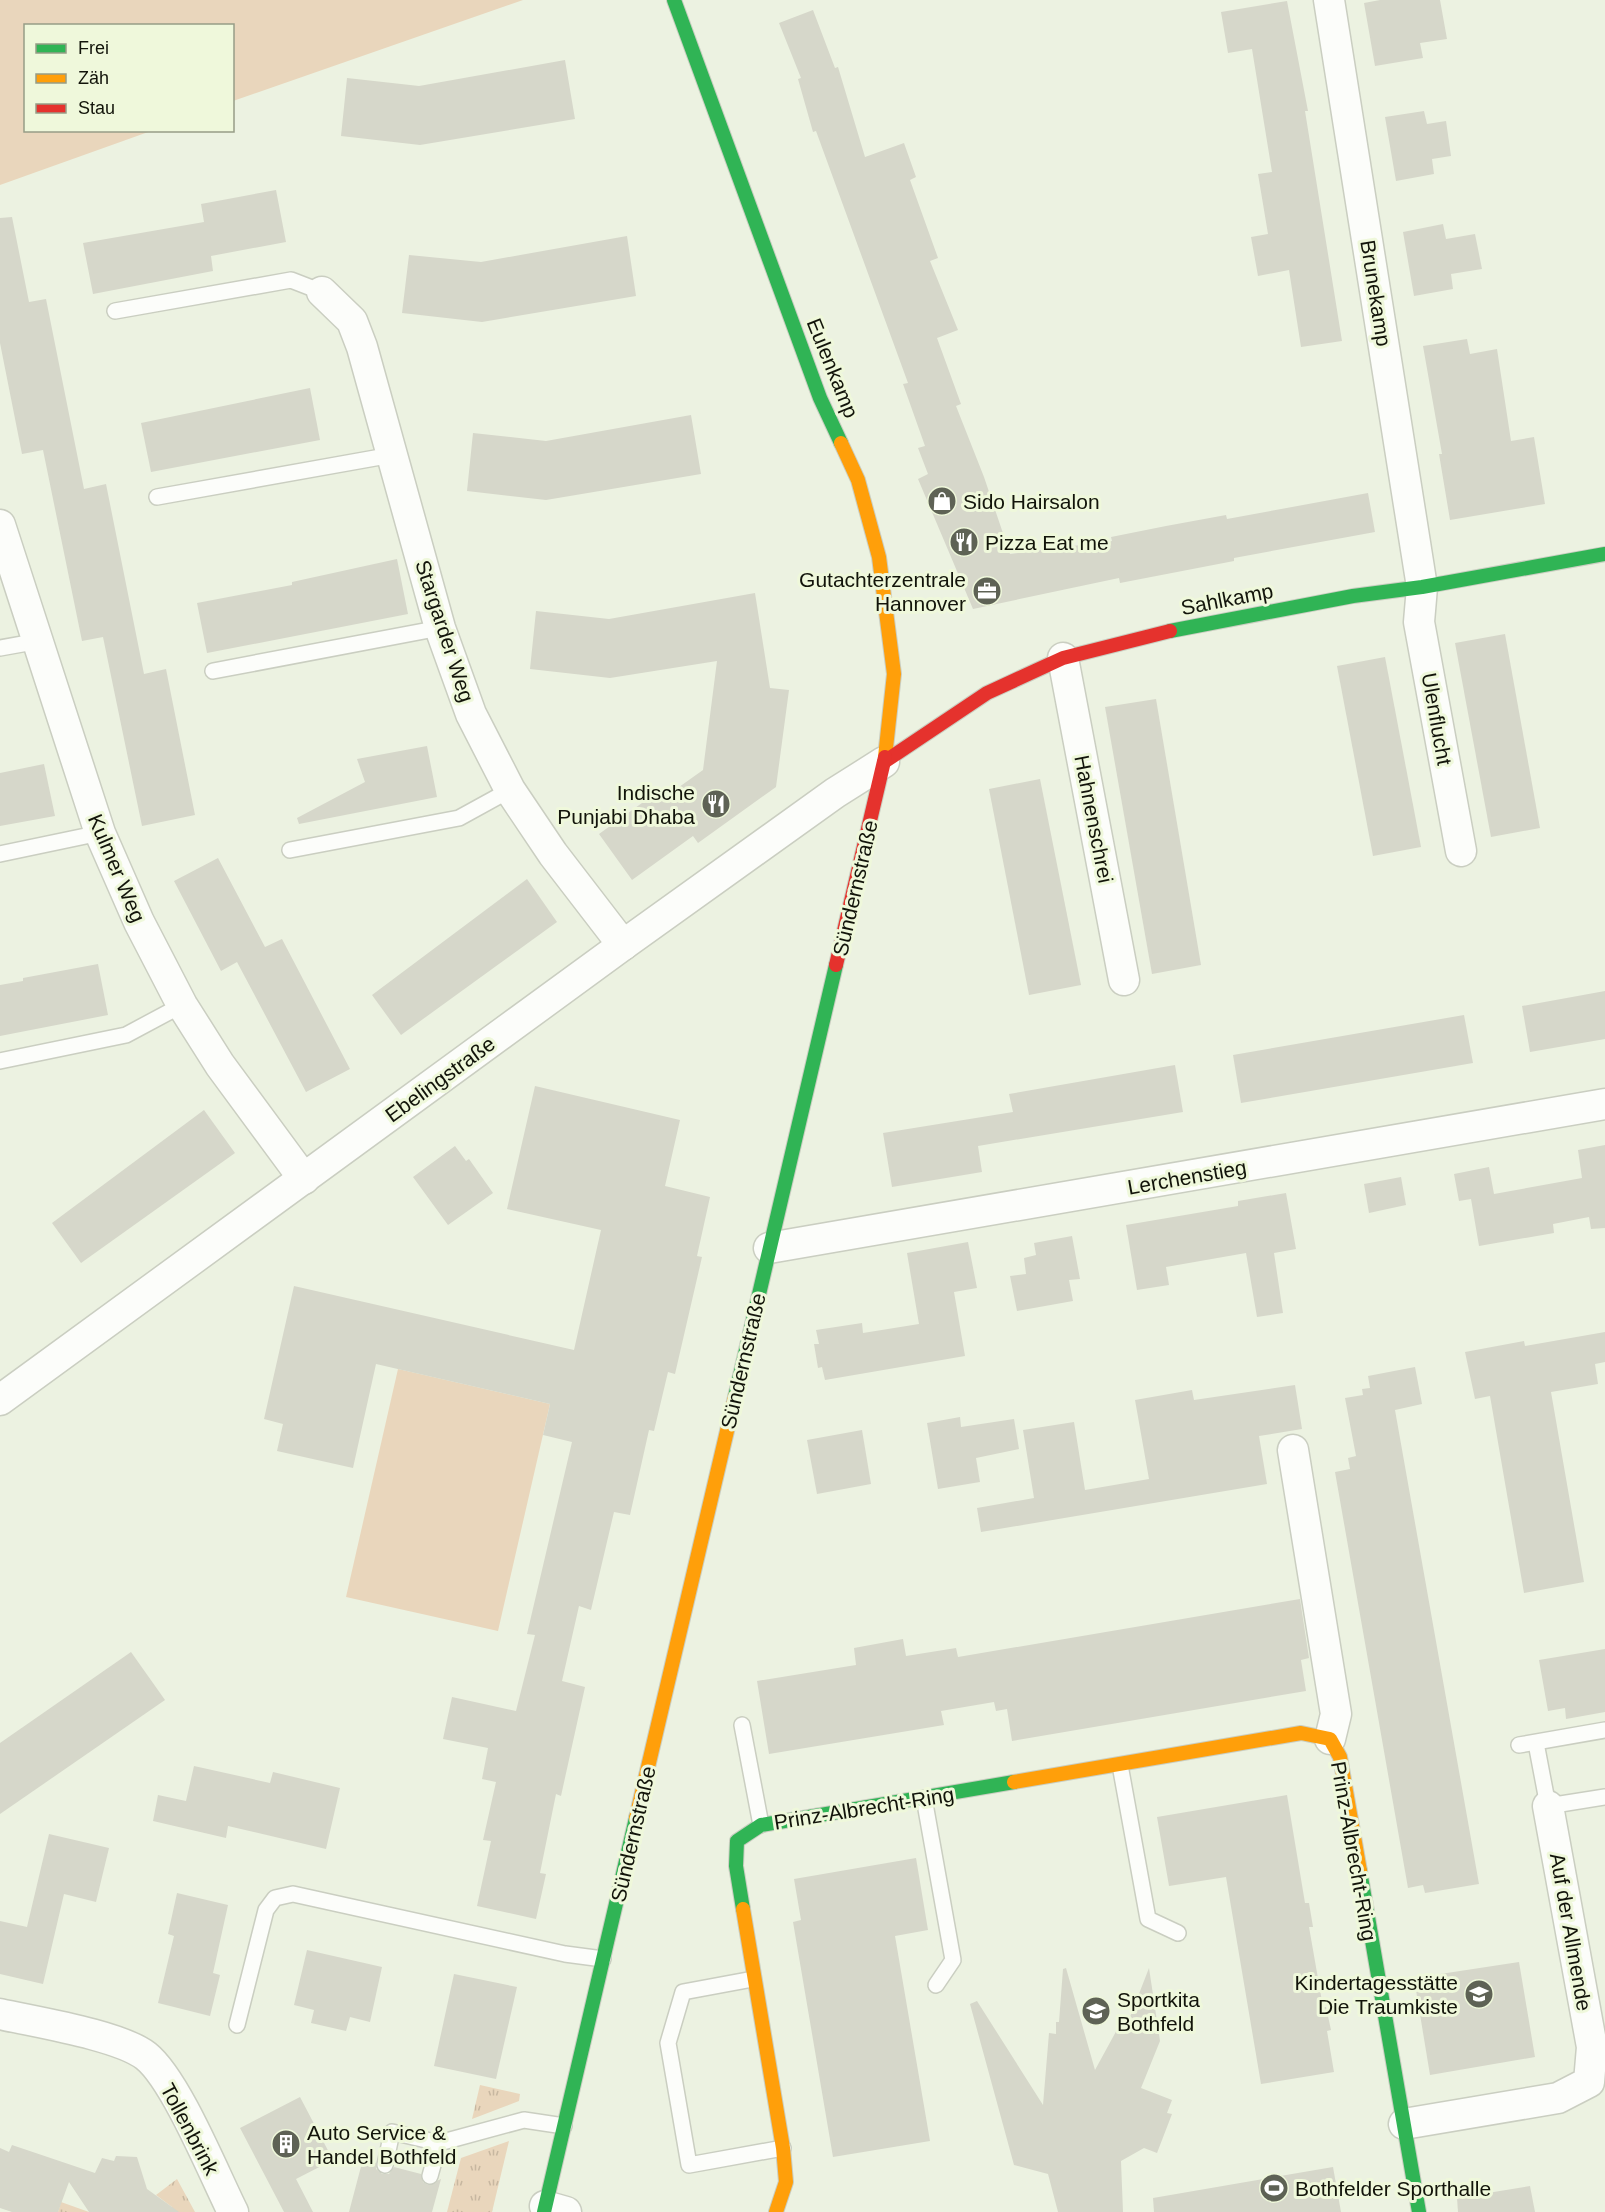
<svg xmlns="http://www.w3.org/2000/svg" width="1605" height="2212" font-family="Helvetica,sans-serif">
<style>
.grass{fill:url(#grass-tufts)}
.green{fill:#e9d6bc}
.building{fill:#d6d7ca}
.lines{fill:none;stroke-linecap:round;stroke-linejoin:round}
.lane-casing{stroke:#cacec1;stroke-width:18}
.street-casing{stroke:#cacec1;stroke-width:33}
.fast-casing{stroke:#cacec1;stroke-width:16}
.slow-casing{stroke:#cacec1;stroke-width:16}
.jam-casing{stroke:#cacec1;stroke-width:16}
.lane{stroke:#fcfdfa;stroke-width:15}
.street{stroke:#fcfdfa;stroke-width:30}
.fast{stroke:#30b455;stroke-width:14}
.slow{stroke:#ff9f0a;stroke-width:14}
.jam{stroke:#e5322d;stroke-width:14}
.labels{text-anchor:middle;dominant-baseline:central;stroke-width:6;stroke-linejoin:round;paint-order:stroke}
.street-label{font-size:21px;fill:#12140a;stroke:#eff8db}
.poi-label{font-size:21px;fill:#12140a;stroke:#eff8db;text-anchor:start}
</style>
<defs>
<pattern id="grass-tufts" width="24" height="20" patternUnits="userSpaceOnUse" patternTransform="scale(1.5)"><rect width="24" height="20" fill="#e9d6bc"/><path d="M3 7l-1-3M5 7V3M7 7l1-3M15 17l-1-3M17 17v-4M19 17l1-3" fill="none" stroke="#c7b7a0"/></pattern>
</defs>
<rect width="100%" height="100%" fill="#ecf2e1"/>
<!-- grass -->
<g class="grass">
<polygon points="480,2085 520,2094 519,2101 472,2119"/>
<polygon points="509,2141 492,2212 447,2212 461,2158"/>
<polygon points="177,2179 195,2212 170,2212 172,2207 156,2195"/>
<polygon points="61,2202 89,2212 58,2212"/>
</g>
<!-- green -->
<g class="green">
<polygon points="0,0 523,0 233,101 232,26 26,26 26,130 151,131 0,185"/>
<polygon points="398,1369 550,1404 498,1631 346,1597"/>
</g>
<!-- building -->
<g class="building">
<polygon points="1380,0 1440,0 1447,39 1420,43 1423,58 1375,66 1364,3"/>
<polygon points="1287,1 1308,111 1305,111 1342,341 1301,347 1289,270 1258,276 1251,237 1268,234 1258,174 1272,172 1252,49 1228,53 1221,12"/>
<polygon points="813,10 835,68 838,67 865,157 904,143 916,177 910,180 938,258 930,261 958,330 937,338 961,404 956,406 984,477 1010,554 1112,541 1111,537 1166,526 1226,515 1227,519 1368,493 1375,532 1234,558 1234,561 1120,583 1119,578 973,609 918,479 928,474 918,448 925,446 903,384 908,383 816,131 813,132 798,79 801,78 779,23"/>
<polygon points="565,60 575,119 420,145 341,136 347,78 419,86"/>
<polygon points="1424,111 1427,124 1446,121 1451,156 1432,159 1434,174 1396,181 1385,117"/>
<polygon points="276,190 286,242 211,256 213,271 93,294 83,243 204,222 201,204"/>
<polygon points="12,217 29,302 46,299 84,489 106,484 144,674 166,669 195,815 142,826 103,637 82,641 43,450 22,454 0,343 0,218"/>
<polygon points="1443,224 1446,239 1475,234 1482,269 1451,274 1453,289 1414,296 1403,232"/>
<polygon points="627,236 636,296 482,322 402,313 409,255 481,262"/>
<polygon points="1467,339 1470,354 1497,349 1511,441 1534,437 1545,504 1450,520 1439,454 1442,454 1423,346"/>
<polygon points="310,388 320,440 151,472 141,423"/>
<polygon points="691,415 701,474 546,500 467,491 473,433 546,441"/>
<polygon points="397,559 408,614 207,653 197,603 292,585 292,582"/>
<polygon points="755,593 770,688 789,690 776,787 698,843 693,836 632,880 599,834 660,790 665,797 703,770 717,661 610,678 530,669 536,611 609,619"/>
<polygon points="1505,634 1540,828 1491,837 1455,643"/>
<polygon points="1385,657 1421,847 1373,856 1337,666"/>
<polygon points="1156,699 1201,965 1152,974 1105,707"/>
<polygon points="427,746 437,797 299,824 297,818 365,782 357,759"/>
<polygon points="44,764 55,816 0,826 0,773"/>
<polygon points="1040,779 1081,985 1029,995 989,789"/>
<polygon points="218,858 265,947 282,939 350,1069 306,1092 237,962 221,971 174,881"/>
<polygon points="527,879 557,922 401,1035 372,995"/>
<polygon points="98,964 108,1015 0,1036 0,985 23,981 23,978"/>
<polygon points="1605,991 1605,1039 1530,1052 1522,1006"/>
<polygon points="1464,1015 1473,1063 1241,1103 1233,1055"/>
<polygon points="1175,1065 1183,1112 978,1146 982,1172 892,1187 883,1133 1013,1112 1009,1094"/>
<polygon points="535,1086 680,1120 665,1186 710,1197 697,1256 702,1257 675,1374 668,1372 654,1431 649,1430 630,1515 614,1512 591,1610 579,1606 562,1681 585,1687 561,1796 556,1794 540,1873 546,1874 536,1919 477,1906 491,1841 483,1840 496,1782 482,1779 488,1748 443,1739 452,1697 516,1711 535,1635 527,1634 572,1442 543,1435 550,1404 376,1364 353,1468 277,1451 283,1424 264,1419 294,1286 574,1350 601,1230 507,1209"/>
<polygon points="204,1110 235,1153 81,1263 52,1223"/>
<polygon points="1605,1145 1605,1228 1591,1229 1589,1217 1553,1224 1554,1233 1479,1246 1471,1199 1459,1201 1454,1174 1489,1167 1494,1194 1582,1178 1578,1150"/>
<polygon points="455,1146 466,1161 469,1159 493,1193 448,1225 413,1177"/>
<polygon points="1401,1177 1406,1205 1369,1213 1364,1184"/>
<polygon points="1286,1193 1296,1249 1274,1253 1283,1313 1257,1317 1246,1253 1166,1267 1169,1285 1137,1290 1126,1225 1238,1206 1238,1201"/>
<polygon points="1072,1236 1080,1279 1069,1280 1073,1301 1017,1311 1010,1276 1026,1274 1024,1258 1036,1255 1034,1243"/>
<polygon points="968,1242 977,1288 954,1292 965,1356 825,1380 822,1367 818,1368 814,1344 819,1344 816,1330 862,1323 863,1333 919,1324 907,1253"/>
<polygon points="1605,1332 1605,1362 1595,1364 1598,1384 1551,1392 1584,1582 1524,1593 1490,1396 1475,1399 1465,1352 1524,1341 1525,1346"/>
<polygon points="1415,1367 1422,1404 1395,1410 1479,1884 1425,1893 1423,1885 1408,1888 1335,1472 1350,1469 1348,1458 1356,1456 1345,1398 1363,1395 1362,1389 1370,1388 1368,1376"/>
<polygon points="1295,1385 1302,1429 1259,1436 1267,1484 981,1532 977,1508 1034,1498 1023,1430 1074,1422 1085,1490 1149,1479 1135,1400 1192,1390 1194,1400"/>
<polygon points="960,1417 961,1427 1014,1419 1019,1449 976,1458 980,1482 938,1489 927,1423"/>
<polygon points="862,1430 871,1484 817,1494 807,1440"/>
<polygon points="1300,1599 1309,1658 1301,1660 1306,1691 1012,1741 1007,1709 996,1711 994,1702 941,1711 944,1725 769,1754 757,1681 856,1665 854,1648 903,1639 906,1656 956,1648 958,1657"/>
<polygon points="1605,1649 1605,1712 1566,1719 1565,1708 1548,1711 1539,1660"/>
<polygon points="131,1652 165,1700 0,1814 0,1743"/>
<polygon points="194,1766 270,1783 273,1772 340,1788 326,1849 228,1826 226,1838 153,1821 158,1795 186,1801"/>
<polygon points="1287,1795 1305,1903 1309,1903 1313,1927 1309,1927 1323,2007 1326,2007 1331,2030 1327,2031 1334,2072 1261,2084 1226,1877 1169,1886 1157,1817"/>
<polygon points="49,1834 109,1848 96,1902 64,1894 43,1984 0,1974 0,1921 27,1927"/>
<polygon points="916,1858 928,1930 895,1936 930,2141 833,2157 793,1922 801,1920 794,1879"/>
<polygon points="177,1893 228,1905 213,1973 220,1975 210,2016 158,2003 174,1936 168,1934"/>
<polygon points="307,1950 382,1967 370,2022 350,2017 346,2031 311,2023 314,2010 294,2005"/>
<polygon points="1519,1962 1535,2057 1430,2075 1414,1978"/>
<polygon points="1066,1968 1095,2070 1125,2015 1130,2017 1149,1968 1160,2041 1141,2088 1172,2100 1167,2113 1172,2114 1157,2153 1144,2148 1121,2161 1123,2212 1058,2212 1048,2174 1014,2165 970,2004 977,2001 1043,2105 1049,2033 1056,2034 1056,2022 1059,2022 1063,1969"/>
<polygon points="454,1974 517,1987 496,2079 434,2066"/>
<polygon points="300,2097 333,2160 296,2179 313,2212 284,2212 240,2128"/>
<polygon points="12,2145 95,2173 102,2158 114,2161 116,2156 137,2157 147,2189 179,2212 89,2212 69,2182 58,2212 12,2212 0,2208 0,2148 9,2152"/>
<polygon points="363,2159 376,2163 376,2169 382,2174 389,2174 394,2167 421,2174 423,2182 428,2185 441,2179 432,2212 349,2212"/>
<polygon points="1333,2167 1341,2212 1154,2212 1153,2198"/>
<polygon points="1530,2186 1535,2212 1458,2212 1457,2198"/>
</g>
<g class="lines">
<!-- lane casing -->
<g class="lane-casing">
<g id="lane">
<polyline points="115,311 291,280 322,292"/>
<polyline points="157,497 392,455"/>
<polyline points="0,648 39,641"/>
<polyline points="213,671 440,628"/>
<polyline points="290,850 459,818 510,790"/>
<polyline points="0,854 100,833"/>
<polyline points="0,1061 126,1035 182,1005"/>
<polyline points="742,1725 761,1825"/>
<polyline points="1536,1743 1548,1806 1605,1797"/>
<polyline points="1519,1745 1605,1730"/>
<polyline points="1120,1765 1148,1919 1178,1933"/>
<polyline points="924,1798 953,1960 936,1985"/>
<polyline points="753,1979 683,1992 668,2043 689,2165 783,2148"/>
<polyline points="237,2025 266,1910 275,1898 293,1894 565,1954 603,1959"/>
<polyline points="385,2165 392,2132 439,2143"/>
<polyline points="430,2176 439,2143 524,2120 564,2126"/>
</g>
</g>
<!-- street casing -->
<g class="street-casing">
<g id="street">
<polyline points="1329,0 1422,587 1419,622 1461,851"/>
<polyline points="322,292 352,321 362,347 440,628 471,714 510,790 553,854 623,945"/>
<polyline points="0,525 100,833 139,922 182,1005 220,1065 304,1179"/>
<polyline points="1063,658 1124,980"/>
<polyline points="769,1248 1605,1104"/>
<polyline points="0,1400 623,945 835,793 884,762"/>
<polyline points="1293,1450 1336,1714 1330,1739"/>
<path d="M0,2014C35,2022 119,2035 146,2056C176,2080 214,2174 233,2212"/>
<polyline points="1404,2124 1558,2098 1589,2082 1592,2047 1548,1806"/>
<polyline points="545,2206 566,2212"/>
</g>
</g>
<!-- fast casing -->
<g class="fast-casing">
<g id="fast">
<polyline points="674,0 820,398 841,443"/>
<polyline points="1170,631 1353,596 1422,587 1605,554"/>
<polyline points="735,1397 836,965"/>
<polyline points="1360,1871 1419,2212"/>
<polyline points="743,1909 736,1866 737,1841 761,1825 1014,1782"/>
<polyline points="544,2212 636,1818"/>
</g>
</g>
<!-- slow casing -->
<g class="slow-casing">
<g id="slow">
<polyline points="841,443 858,480 879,557 894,674 885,757"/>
<polyline points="1014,1782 1301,1733 1330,1739 1340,1757 1360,1871"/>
<polyline points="636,1818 735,1397"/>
<polyline points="743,1909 783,2148 786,2182 776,2212"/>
</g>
</g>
<!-- jam casing -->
<g class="jam-casing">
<g id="jam">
<polyline points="884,762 987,693 1063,658 1170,631"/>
<polyline points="836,965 885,757"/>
</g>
</g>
<!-- lane -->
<use href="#lane" class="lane"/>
<!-- street -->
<use href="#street" class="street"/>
<!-- fast -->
<use href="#fast" class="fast"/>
<!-- slow -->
<use href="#slow" class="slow"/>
<!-- jam -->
<use href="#jam" class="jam"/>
</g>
<!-- icons -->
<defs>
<g id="shop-disc" transform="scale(1.5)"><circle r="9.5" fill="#5e6255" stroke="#eff8db"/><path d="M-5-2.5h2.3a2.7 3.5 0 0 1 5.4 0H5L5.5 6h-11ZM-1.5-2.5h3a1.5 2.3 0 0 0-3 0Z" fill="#fff"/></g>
<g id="restaurant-disc" transform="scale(1.5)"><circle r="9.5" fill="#5e6255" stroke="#eff8db"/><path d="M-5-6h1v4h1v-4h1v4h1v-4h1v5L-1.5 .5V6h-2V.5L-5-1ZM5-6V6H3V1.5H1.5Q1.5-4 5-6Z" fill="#fff"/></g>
<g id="office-disc" transform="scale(1.5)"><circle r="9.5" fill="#5e6255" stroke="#eff8db"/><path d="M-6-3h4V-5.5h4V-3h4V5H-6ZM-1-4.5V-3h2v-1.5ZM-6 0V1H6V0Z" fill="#fff"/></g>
<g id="school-disc" transform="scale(1.5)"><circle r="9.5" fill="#5e6255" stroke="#eff8db"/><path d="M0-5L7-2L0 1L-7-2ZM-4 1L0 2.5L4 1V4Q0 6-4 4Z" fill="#fff"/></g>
<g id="building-disc" transform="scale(1.5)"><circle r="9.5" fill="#5e6255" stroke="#eff8db"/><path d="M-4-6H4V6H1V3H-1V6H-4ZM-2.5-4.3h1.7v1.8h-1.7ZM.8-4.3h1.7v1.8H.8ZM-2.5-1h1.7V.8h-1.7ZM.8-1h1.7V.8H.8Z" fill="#fff"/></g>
<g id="stadium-disc" transform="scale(1.5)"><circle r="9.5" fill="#5e6255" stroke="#eff8db"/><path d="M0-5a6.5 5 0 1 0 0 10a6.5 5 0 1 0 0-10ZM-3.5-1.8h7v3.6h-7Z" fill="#fff"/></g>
</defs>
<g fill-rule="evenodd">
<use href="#shop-disc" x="942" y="501"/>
<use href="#restaurant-disc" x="964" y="542"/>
<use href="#office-disc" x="987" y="591"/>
<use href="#restaurant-disc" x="716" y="804"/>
<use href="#school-disc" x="1479" y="1994"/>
<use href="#school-disc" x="1096" y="2011"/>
<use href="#building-disc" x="286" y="2144"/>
<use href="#stadium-disc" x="1274" y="2188"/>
</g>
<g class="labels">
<!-- street labels -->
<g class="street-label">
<text transform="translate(1376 293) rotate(81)">Brunekamp</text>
<text transform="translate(833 368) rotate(68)">Eulenkamp</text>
<text transform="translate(1227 599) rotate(-11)">Sahlkamp</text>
<text transform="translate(445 631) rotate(72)">Stargarder Weg</text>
<text transform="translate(1437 719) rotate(80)">Ulenflucht</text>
<text transform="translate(1094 819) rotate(79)">Hahnenschrei</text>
<text transform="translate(117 868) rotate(67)">Kulmer Weg</text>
<text transform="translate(855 888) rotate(-77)">Sündernstraße</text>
<text transform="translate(440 1079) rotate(-36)">Ebelingstraße</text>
<text transform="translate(1187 1177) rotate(-10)">Lerchenstieg</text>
<text transform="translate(743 1361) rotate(-77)">Sündernstraße</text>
<text transform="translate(864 1808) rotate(-9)">Prinz-Albrecht-Ring</text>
<text transform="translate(633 1834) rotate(-77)">Sündernstraße</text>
<text transform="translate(1354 1851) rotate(80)">Prinz-Albrecht-Ring</text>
<text transform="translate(1571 1932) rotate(80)">Auf der Allmende</text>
<text transform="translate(190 2129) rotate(62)">Tollenbrink</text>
</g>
<!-- poi labels -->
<g class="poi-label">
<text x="963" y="501">Sido Hairsalon</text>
<text x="985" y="542">Pizza Eat me</text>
<text x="966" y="579" text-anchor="end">Gutachterzentrale<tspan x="966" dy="24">Hannover</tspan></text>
<text x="695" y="792" text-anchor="end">Indische<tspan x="695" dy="24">Punjabi Dhaba</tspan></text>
<text x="1458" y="1982" text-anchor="end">Kindertagesstätte<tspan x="1458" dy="24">Die Traumkiste</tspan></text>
<text x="1117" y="1999">Sportkita<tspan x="1117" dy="24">Bothfeld</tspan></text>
<text x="307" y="2132">Auto Service &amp;<tspan x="307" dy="24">Handel Bothfeld</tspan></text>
<text x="1295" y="2188">Bothfelder Sporthalle</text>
</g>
</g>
<!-- legend -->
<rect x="24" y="24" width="210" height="108" fill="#eff8db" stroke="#979d87" stroke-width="1.5"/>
<rect x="36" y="44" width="30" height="9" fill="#30b455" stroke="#979d87" stroke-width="1.5"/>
<text x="78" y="54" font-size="18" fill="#12140a">Frei</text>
<rect x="36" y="74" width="30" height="9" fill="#ff9f0a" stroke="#979d87" stroke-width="1.5"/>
<text x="78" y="84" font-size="18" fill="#12140a">Zäh</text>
<rect x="36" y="104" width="30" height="9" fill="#e5322d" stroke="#979d87" stroke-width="1.5"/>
<text x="78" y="114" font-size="18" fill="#12140a">Stau</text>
</svg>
